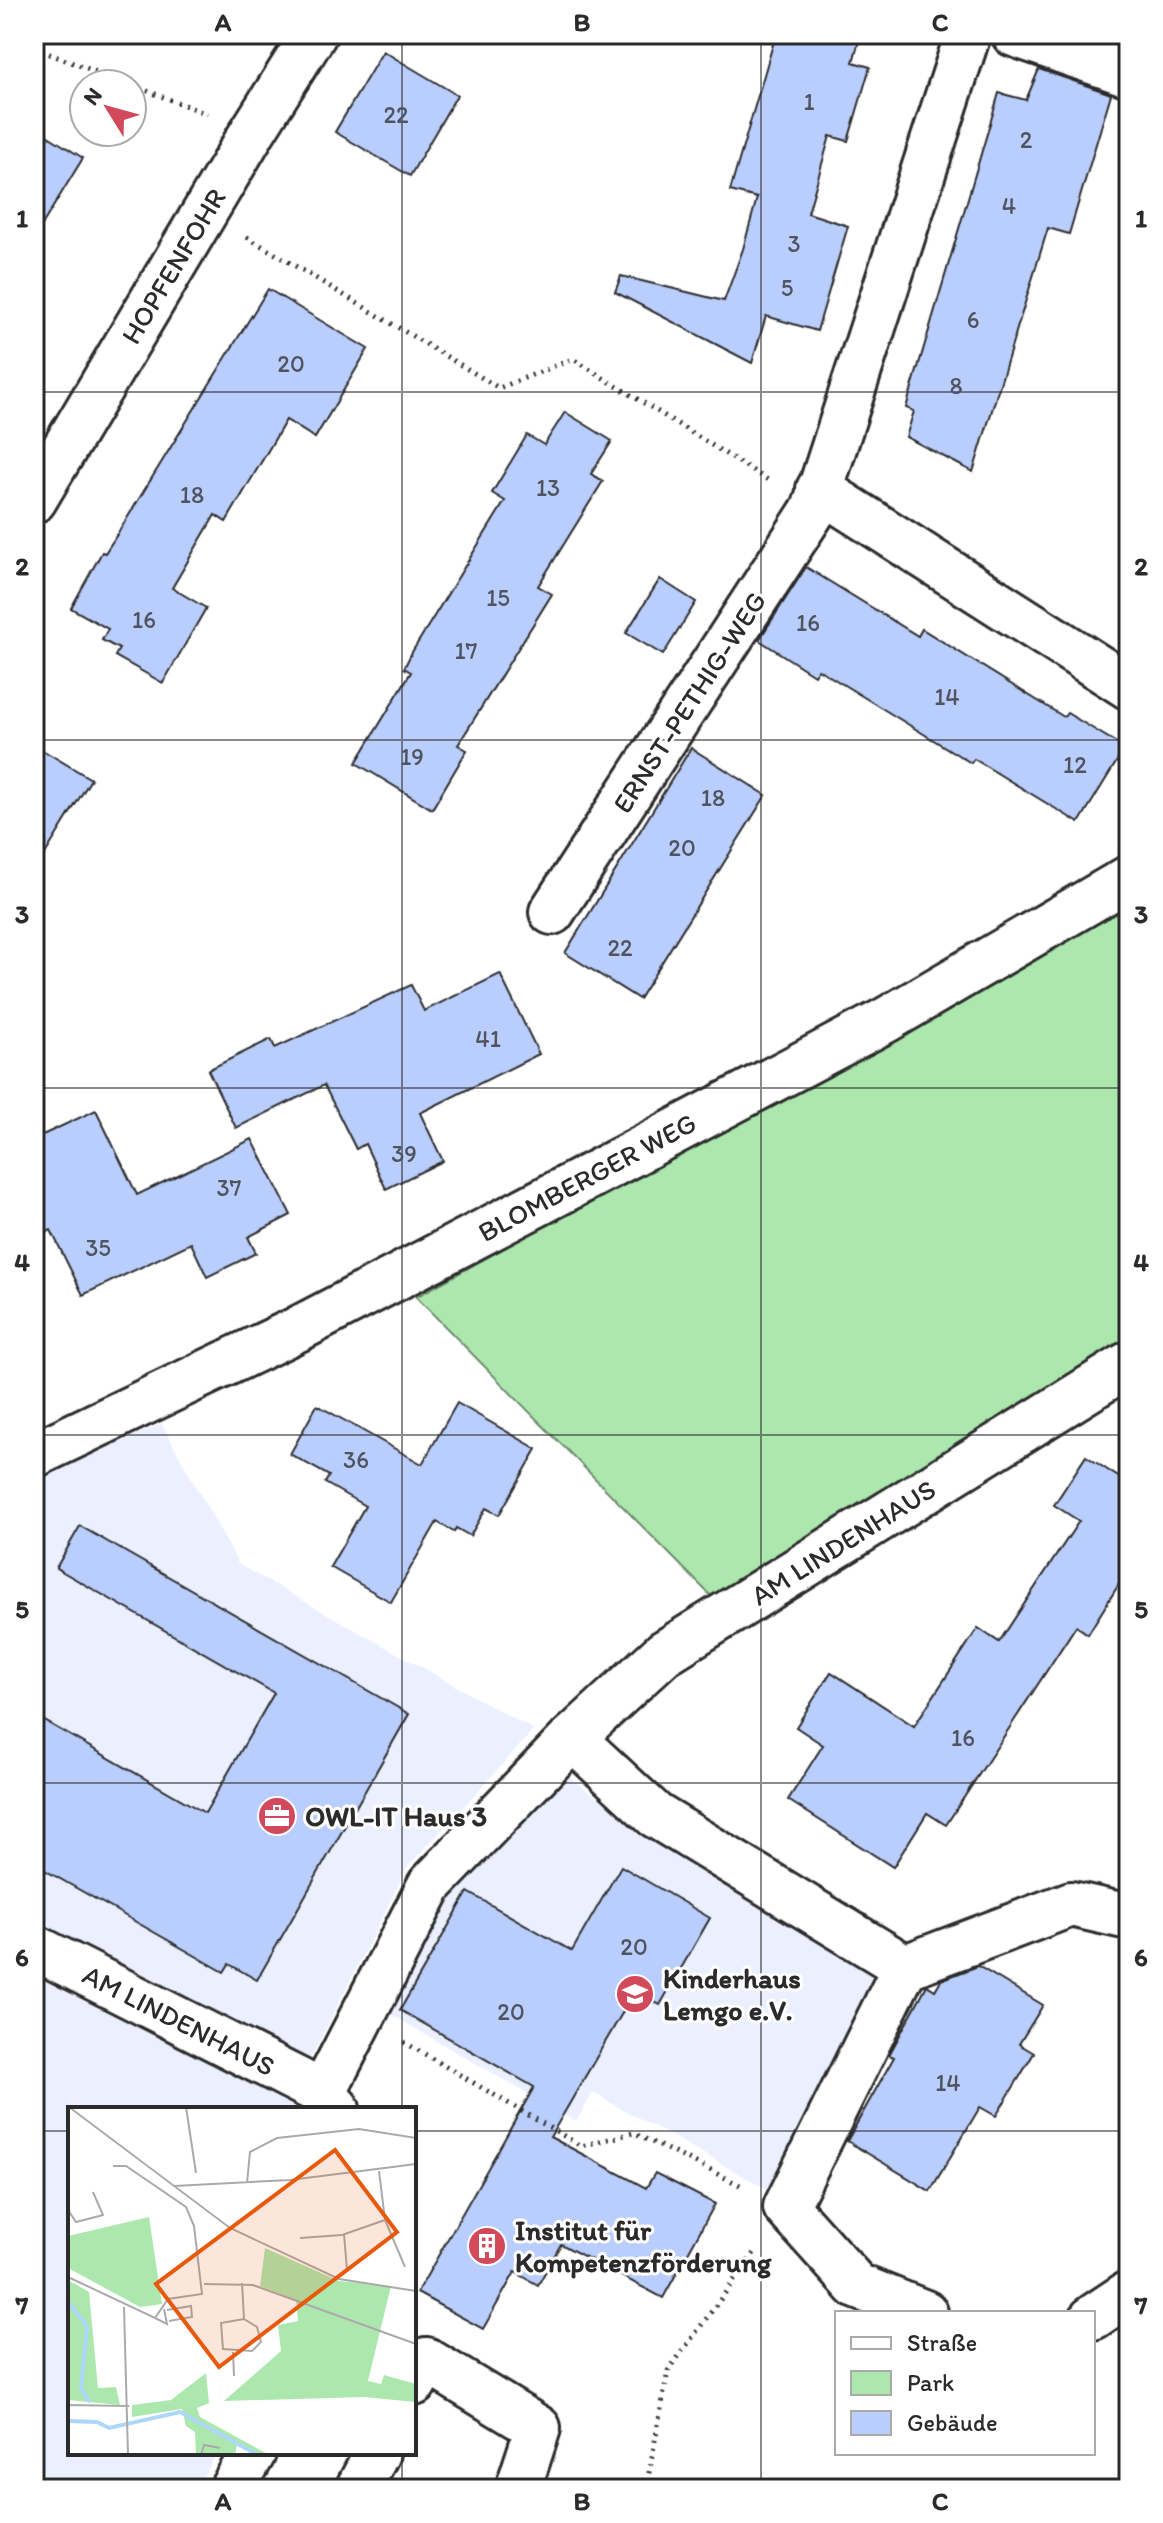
<svg xmlns="http://www.w3.org/2000/svg" width="1163" height="2523" font-family="Itim,sans-serif">
<style>
.built{fill:#eaf0ff}
.green{fill:#ace8ae;stroke:#6c8a6c;stroke-width:2}
.building{fill:#bacefe;stroke:#2b2b2b;stroke-width:2}
.lines{fill:none;stroke-linecap:round;stroke-linejoin:round}
.minor-casing{stroke:#2b2b2b;stroke-width:50}
.path{stroke:#2b2b2b;stroke-width:5;stroke-dasharray:2 6;stroke-linecap:butt}
.minor{stroke:#fff;stroke-width:44}
.grid{fill:none;stroke:#2b2b2b;stroke-width:2;stroke-opacity:0.55}
.labels{text-anchor:middle;dominant-baseline:central;stroke-width:6;stroke-linejoin:round;paint-order:stroke}
.number-label{font-size:24px;fill:#4f5460}
.street-label{font-size:28px;fill:#2b2b2b;stroke:#fff}
.poi-label{font-size:28px;font-weight:bold;fill:#2b2b2b;stroke:#fff;text-anchor:start}
.inset-river{fill:none;stroke:#add7f8;stroke-width:4}
.inset-road{fill:none;stroke:#aaa;stroke-width:2}
.view{fill:#e8590c;fill-opacity:0.15;stroke:#e8590c;stroke-width:4}
.inset-edge{fill:none;stroke:#2b2b2b;stroke-width:4}
.neatline{fill:none;stroke:#2b2b2b;stroke-width:3}
.grid-label{font-size:26px;text-anchor:middle;font-weight:bold;fill:#2b2b2b}
</style>
<rect width="100%" height="100%" fill="#fff"/>
<filter id="ink" filterUnits="userSpaceOnUse"><feTurbulence type="fractalNoise" baseFrequency=".0125" numOctaves="2"/><feDisplacementMap in="SourceGraphic" scale="16" xChannelSelector="R" yChannelSelector="G"/><feConvolveMatrix kernelMatrix="1 2 1 2 8 2 1 2 1" color-interpolation-filters="sRGB"/></filter>
<g filter="url(#ink)">
<!-- built -->
<g class="built">
<polygon points="162,1424 239,1565 534,1730 407,1868 290,2099 295,2109 70,2109 70,2453 217,2453 196,2489 34,2489 34,1477"/>
<polygon points="561,1771 635,1825 883,1977 780,2196 593,2093 576,2122 385,2011 452,1889"/>
</g>
<!-- green -->
<polygon class="green" points="1129,901 1129,1396 1086,1367 715,1600 416,1297"/>
<!-- building -->
<g class="building">
<polygon points="776,34 861,34 853,62 870,67 848,141 830,136 808,213 848,226 817,331 766,316 752,363 615,292 621,276 724,301 743,249 757,198 730,191"/>
<polygon points="383,51 457,95 410,176 335,132"/>
<polygon points="1039,69 1111,94 1069,234 1048,228 973,472 906,437 914,411 906,408 999,93 1026,100"/>
<polygon points="34,127 83,158 34,238"/>
<polygon points="268,289 368,349 315,438 286,420 226,522 215,515 172,588 206,608 163,683 115,656 119,649 102,640 108,629 71,608 102,552 105,553 118,533"/>
<polygon points="565,412 612,441 591,474 603,481 538,586 552,594 458,745 467,750 432,809 356,763 411,672 404,668 412,652 505,501 492,493 527,435 544,445"/>
<polygon points="806,567 918,636 922,629 1064,717 1067,713 1125,748 1079,823 974,759 971,763 818,669 814,675 759,640"/>
<polygon points="660,579 696,602 663,655 626,633"/>
<polygon points="34,745 91,779 34,872"/>
<polygon points="691,748 766,795 639,999 565,953"/>
<polygon points="500,974 539,1054 420,1113 443,1161 386,1189 365,1144 356,1149 324,1085 236,1128 208,1070 271,1039 275,1048 411,985 424,1011"/>
<polygon points="96,1110 137,1195 252,1139 291,1215 248,1237 256,1253 207,1277 191,1243 83,1295 51,1230 34,1238 34,1139"/>
<polygon points="457,1403 537,1449 499,1515 486,1508 470,1536 456,1528 454,1532 437,1522 391,1602 330,1567 365,1506 325,1483 329,1476 290,1454 317,1405 422,1464"/>
<polygon points="1086,1456 1129,1484 1129,1568 1088,1634 1076,1626 946,1825 927,1813 893,1867 788,1800 823,1745 796,1727 831,1672 914,1726 978,1628 999,1642 1079,1521 1054,1505"/>
<polygon points="80,1526 409,1714 257,1980 229,1964 224,1972 34,1864 34,1715 205,1813 274,1693 56,1568"/>
<polygon points="621,1866 710,1918 660,2005 635,1991 550,2137 646,2188 655,2173 715,2204 663,2298 561,2244 538,2285 515,2272 483,2329 417,2293 534,2087 400,2010 468,1892 572,1951"/>
<polygon points="978,1966 1043,2005 1019,2044 1034,2053 996,2116 980,2107 930,2191 847,2141 894,2057 889,2055 927,1985 935,1990 941,1980"/>
</g>
<g class="lines">
<!-- minor casing -->
<g class="minor-casing">
<g id="minor">
<polyline points="1014,34 1129,74"/>
<polyline points="819,489 1129,687"/>
<polyline points="34,500 253,131 314,34"/>
<polyline points="552,912 814,509 968,34"/>
<polyline points="34,1455 298,1329 577,1183 886,1020 1129,878"/>
<polyline points="572,1738 655,1815 905,1967"/>
<polyline points="34,1947 323,2093 337,2109"/>
<polyline points="323,2093 430,1885 572,1738 664,1653 1129,1364"/>
<polyline points="925,2313 857,2286 786,2207 905,1967 1071,1904 1129,1917"/>
<polyline points="1093,2317 1129,2293"/>
<polyline points="414,2383 426,2360 538,2428 518,2489"/>
<polyline points="232,2489 253,2453"/>
<polyline points="358,2489 377,2453"/>
</g>
</g>
<!-- path -->
<g class="path">
<polyline points="34,48 128,84"/>
<polyline points="132,85 207,114"/>
<polyline points="247,237 499,388 573,359 771,482"/>
<polyline points="404,2042 581,2146 633,2133 744,2187"/>
<polyline points="646,2489 668,2371 757,2249"/>
</g>
<!-- minor -->
<use href="#minor" class="minor"/>
</g>
</g>
<!-- grid -->
<path class="grid" d="M402,34V2109M761,34V2489M34,392H1129M34,740H1129M34,1088H1129M34,1435H1129M34,1783H1129M34,2131H70M414,2131H1129M402,2453V2489"/>
<!-- icons -->
<defs>
<g id="office-disc" transform="scale(2)"><circle r="9.5" fill="#d1495b" stroke="#fff"/><path d="M-6-3h4V-5.5h4V-3h4V5H-6ZM-1-4.5V-3h2v-1.5ZM-6 0V1H6V0Z" fill="#fff"/></g>
<g id="school-disc" transform="scale(2)"><circle r="9.5" fill="#d1495b" stroke="#fff"/><path d="M0-5L7-2L0 1L-7-2ZM-4 1L0 2.5L4 1V4Q0 6-4 4Z" fill="#fff"/></g>
<g id="building-disc" transform="scale(2)"><circle r="9.5" fill="#d1495b" stroke="#fff"/><path d="M-4-6H4V6H1V3H-1V6H-4ZM-2.5-4.3h1.7v1.8h-1.7ZM.8-4.3h1.7v1.8H.8ZM-2.5-1h1.7V.8h-1.7ZM.8-1h1.7V.8H.8Z" fill="#fff"/></g>
</defs>
<g fill-rule="evenodd">
<use href="#office-disc" x="277" y="1816"/>
<use href="#school-disc" x="635" y="1994"/>
<use href="#building-disc" x="487" y="2246"/>
</g>
<g class="labels">
<!-- number labels -->
<g class="number-label">
<text x="809" y="101">1</text>
<text x="396" y="114">22</text>
<text x="1026" y="139">2</text>
<text x="1009" y="205">4</text>
<text x="794" y="243">3</text>
<text x="787" y="287">5</text>
<text x="973" y="319">6</text>
<text x="291" y="363">20</text>
<text x="956" y="385">8</text>
<text x="548" y="487">13</text>
<text x="192" y="494">18</text>
<text x="498" y="597">15</text>
<text x="144" y="619">16</text>
<text x="808" y="622">16</text>
<text x="466" y="650">17</text>
<text x="947" y="696">14</text>
<text x="412" y="756">19</text>
<text x="1075" y="764">12</text>
<text x="713" y="797">18</text>
<text x="682" y="847">20</text>
<text x="620" y="947">22</text>
<text x="488" y="1038">41</text>
<text x="404" y="1153">39</text>
<text x="229" y="1187">37</text>
<text x="98" y="1247">35</text>
<text x="356" y="1459">36</text>
<text x="963" y="1737">16</text>
<text x="634" y="1946">20</text>
<text x="511" y="2011">20</text>
<text x="948" y="2082">14</text>
</g>
<!-- street labels -->
<g class="street-label">
<text transform="translate(173 266) rotate(-59)">HOPFENFOHR</text>
<text transform="translate(689 702) rotate(-57)">ERNST-PETHIG-WEG</text>
<text transform="translate(587 1177) rotate(-28)">BLOMBERGER WEG</text>
<text transform="translate(843 1542) rotate(-32)">AM LINDENHAUS</text>
<text transform="translate(179 2020) rotate(27)">AM LINDENHAUS</text>
</g>
<!-- poi labels -->
<g class="poi-label">
<text x="305" y="1816">OWL-IT Haus 3</text>
<text x="663" y="1978">Kinderhaus<tspan x="663" dy="32">Lemgo e.V.</tspan></text>
<text x="515" y="2230">Institut für<tspan x="515" dy="32">Kompetenzförderung</tspan></text>
</g>
</g>
<!-- overview -->
<g transform="translate(68 2107)">
<rect width="348" height="348" fill="#fff"/>
<path d="M81,110L94,197L72,200L0,161V129ZM197,141L271,174L323,179L300,274L313,277L316,268L348,277V295L296,290L156,294L213,244L210,218L230,214L228,193L192,179ZM0,173L21,185L30,281L48,280L52,298L0,293ZM138,266L141,296L129,301L132,310L201,348H191L123,310L169,337L167,348H128L127,325L118,319L114,302L64,310V298L103,293Z" fill="#ace8ae"/>
<path class="inset-river" d="M0,195L19,219L13,282L22,295M0,314L29,315L41,321L112,305L190,348"/>
<path class="inset-road" d="M1,0L162,121L271,172L348,184M118,0L128,66M311,64L317,113L337,160M179,76L182,45L209,31L291,22L348,31M106,79L222,73L348,57M0,103L8,115L35,108L25,85M276,127L279,163M232,131L274,128L317,113M0,170L87,211L100,192L134,187L126,119L118,100L58,59H45M174,176L176,212L189,220L193,235L184,244L155,242L153,216L176,212M136,177L185,178L348,237M56,200L60,348M99,203L123,199L124,210L101,214M87,211L99,217L96,202M165,245L166,269M0,304V298L61,299M0,347L24,348M133,348L136,338L152,341"/>
<path class="view" d="M267,43L329,125L151,260L88,177Z"/>
<rect width="348" height="348" class="inset-edge"/>
</g>
<!-- margin -->
<rect width="1163" height="2523" fill="none" stroke="#fff" stroke-width="88"/>
<!-- legend -->
<rect x="835" y="2311" width="260" height="144" fill="#ffffff" stroke="#aaaaaa" stroke-width="2"/>
<rect x="851" y="2337" width="40" height="12" fill="#ffffff" stroke="#aaaaaa" stroke-width="2"/>
<text x="907" y="2351" font-size="24" fill="#2b2b2b">Straße</text>
<rect x="851" y="2371" width="40" height="24" fill="#ace8ae" stroke="#aaaaaa" stroke-width="2"/>
<text x="907" y="2391" font-size="24" fill="#2b2b2b">Park</text>
<rect x="851" y="2411" width="40" height="24" fill="#bacefe" stroke="#aaaaaa" stroke-width="2"/>
<text x="907" y="2431" font-size="24" fill="#2b2b2b">Gebäude</text>
<!-- north arrow -->
<g transform="translate(108 108) rotate(307)"><circle r="38" fill="#ffffff" stroke="#aaaaaa" stroke-width="2"/>
<path d="M0-6L14 30L0 20L-14 30Z" fill="#d1495b"/>
<text y="-12" font-size="22" font-weight="bold" text-anchor="middle" fill="#2b2b2b">N</text>
</g>
<rect x="44" y="44" width="1075" height="2435" class="neatline"/>
<g class="grid-label">
<text x="223" y="31">A</text>
<text x="582" y="31">B</text>
<text x="940" y="31">C</text>
<text x="22" y="227">1</text>
<text x="1141" y="227">1</text>
<text x="22" y="575">2</text>
<text x="1141" y="575">2</text>
<text x="22" y="923">3</text>
<text x="1141" y="923">3</text>
<text x="22" y="1271">4</text>
<text x="1141" y="1271">4</text>
<text x="22" y="1618">5</text>
<text x="1141" y="1618">5</text>
<text x="22" y="1966">6</text>
<text x="1141" y="1966">6</text>
<text x="22" y="2314">7</text>
<text x="1141" y="2314">7</text>
<text x="223" y="2510">A</text>
<text x="582" y="2510">B</text>
<text x="940" y="2510">C</text>
</g>
</svg>
